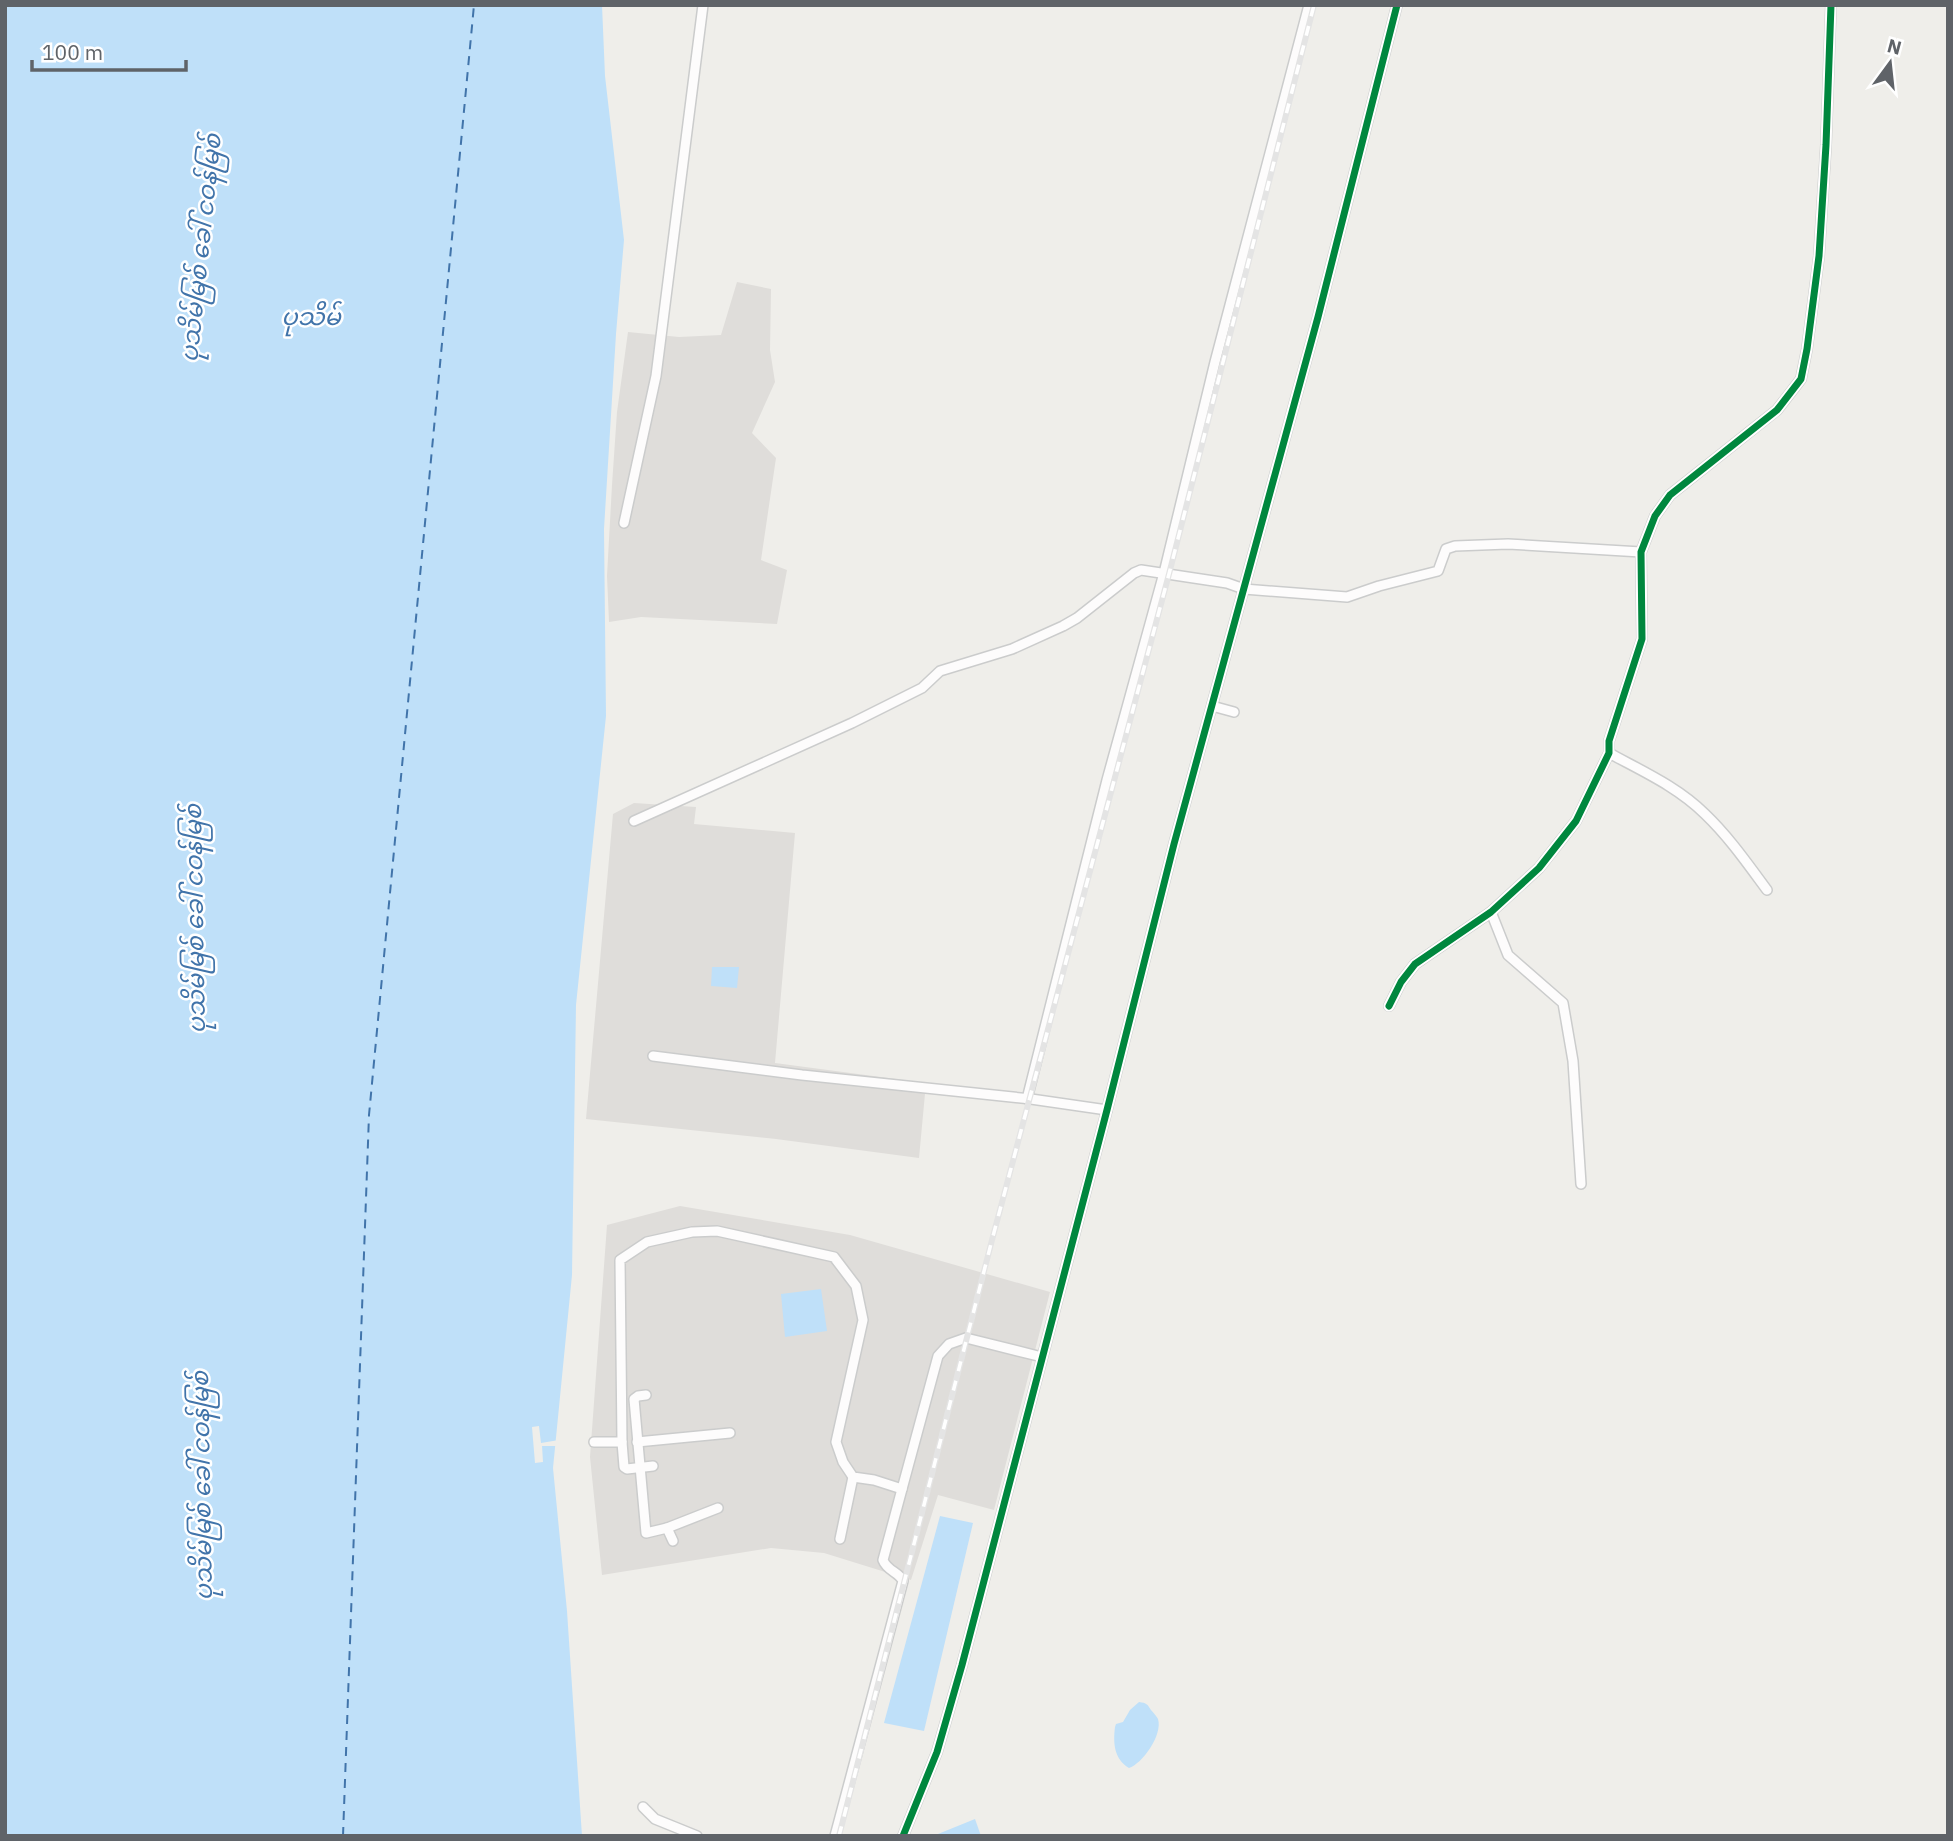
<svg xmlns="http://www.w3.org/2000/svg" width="1953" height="1841" font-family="'IBM Plex Sans','Noto Sans Myanmar',sans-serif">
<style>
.industrial{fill:#dfddda}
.water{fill:#bfe0f9}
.pier{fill:#efeeea}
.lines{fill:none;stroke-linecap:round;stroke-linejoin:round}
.ferry{stroke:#4174aa;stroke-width:2;stroke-dasharray:9 7;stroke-linecap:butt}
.minor-casing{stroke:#cbcccc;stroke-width:12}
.minor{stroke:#fdfcfc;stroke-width:9}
.rail-casing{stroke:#e4e4e4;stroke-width:6}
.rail{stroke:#fff;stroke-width:3.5;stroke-dasharray:10;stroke-linecap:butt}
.cycleway-casing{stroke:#fff;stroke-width:11}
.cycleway{stroke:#00873e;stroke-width:7}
.labels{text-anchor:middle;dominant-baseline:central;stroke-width:5;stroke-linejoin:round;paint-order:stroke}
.water-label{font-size:24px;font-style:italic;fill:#4174aa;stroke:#fff}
</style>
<rect width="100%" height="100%" fill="#efeeea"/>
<!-- industrial -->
<g class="industrial">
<polygon points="737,282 771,289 770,350 775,382 752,433 776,458 761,560 787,570 777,624 641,617 609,622 607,576 612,485 617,412 628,332 679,337 721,335"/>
<polygon points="634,803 696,807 694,824 795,833 775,1063 926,1083 919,1158 776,1139 586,1119 613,814"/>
<polygon points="680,1206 850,1235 1050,1292 994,1510 938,1495 911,1580 824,1553 771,1548 602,1575 590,1457 607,1225"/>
</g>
<!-- water -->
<g class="water">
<polygon points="5,5 602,5 605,76 624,240 616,334 604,529 606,716 576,1005 572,1275 553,1468 567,1611 582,1836 5,1836"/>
<polygon points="712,967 739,967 737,988 711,986"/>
<polygon points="821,1289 827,1331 785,1337 781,1294"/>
<polygon points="940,1516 973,1523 924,1731 884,1723"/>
<path d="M1139,1702C1147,1703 1147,1704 1151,1710C1153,1712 1157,1717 1158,1719C1163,1735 1142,1764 1129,1768C1114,1759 1113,1743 1115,1727L1116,1724L1123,1722L1130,1710Z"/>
<polygon points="975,1819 981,1836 933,1836"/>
</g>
<!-- pier -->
<polygon class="pier" points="539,1426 541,1443 559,1440 559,1448 555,1446 542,1446 543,1462 535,1463 532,1427"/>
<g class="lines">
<!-- ferry -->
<polyline class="ferry" points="343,1836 369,1115 474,5"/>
<!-- minor casing -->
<g class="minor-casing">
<g id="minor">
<polyline points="624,523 656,376 703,5"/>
<polyline points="1212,706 1234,712"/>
<path d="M1609,753C1642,771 1678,787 1705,814C1729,837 1747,863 1767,890"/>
<polyline points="634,821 852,723 922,688 940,671 1012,649 1063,626 1077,618 1134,573 1141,570 1227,583 1244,589 1347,597 1379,586 1438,571 1446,549 1455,546 1508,544 1641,552"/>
<polyline points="1491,912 1508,955 1563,1003 1573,1061 1581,1184"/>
<polyline points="1389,1006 1401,982 1415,964 1491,912 1539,868 1576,821 1609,753 1609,741 1642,639 1641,552 1655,516 1670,495 1777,410 1801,379 1807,349 1819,256 1826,145 1831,5"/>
<polyline points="653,1056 802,1075 1031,1099 1107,1110"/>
<polyline points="1027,1099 1107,780 1164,573 1215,362 1309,5"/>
<polyline points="646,1395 638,1396 634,1399 646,1533 667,1528 718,1508"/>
<polyline points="594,1442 622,1442"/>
<polyline points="637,1442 730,1433"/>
<polyline points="653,1466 627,1469 624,1467 622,1442 620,1260 647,1242 692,1232 717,1231 834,1257 856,1286 863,1320 836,1442 843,1462 853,1477 874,1480 902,1489 938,1356 949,1344 966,1338 1042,1357"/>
<polyline points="667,1528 673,1541"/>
<polyline points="840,1539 853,1477"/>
<polyline points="643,1807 655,1819 697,1836"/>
<path d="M835,1836L903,1581C899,1572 887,1571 883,1560L902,1489"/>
<polyline points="903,1836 937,1752 962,1665 1107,1110 1174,844 1318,317 1397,5"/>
</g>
</g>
<!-- minor -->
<use href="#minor" class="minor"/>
<!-- rail casing -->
<g class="rail-casing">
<polyline id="rail" points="839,1836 992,1240 1169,574 1314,5"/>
</g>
<!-- rail -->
<use href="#rail" class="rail"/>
<!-- cycleway casing -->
<g class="cycleway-casing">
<g id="cycleway">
<polyline points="1389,1006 1401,982 1415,964 1491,912 1539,868 1576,821 1609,753 1609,741 1642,639 1641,552 1655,516 1670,495 1777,410 1801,379 1807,349 1819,256 1826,145 1831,5"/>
<polyline points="903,1836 937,1752 962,1665 1107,1110 1174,844 1318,317 1397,5"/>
</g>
</g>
<!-- cycleway -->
<use href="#cycleway" class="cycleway"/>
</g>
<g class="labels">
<!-- water labels -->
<g class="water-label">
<text transform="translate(200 248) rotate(-84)">ပုသိမ်မြစ် ခေါ် ငဝန်မြစ်</text>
<text x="311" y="316">ပုသိမ်</text>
<text transform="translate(194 919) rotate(-91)">ပုသိမ်မြစ် ခေါ် ငဝန်မြစ်</text>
<text transform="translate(201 1486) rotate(-91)">ပုသိမ်မြစ် ခေါ် ငဝန်မြစ်</text>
</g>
</g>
<!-- border -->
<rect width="1953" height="1841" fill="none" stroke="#5f6368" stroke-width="14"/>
<!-- north arrow -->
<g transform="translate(1890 63) rotate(15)" stroke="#ffffff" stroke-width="5" paint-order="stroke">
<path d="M0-5L12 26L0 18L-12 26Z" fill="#5f6368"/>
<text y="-10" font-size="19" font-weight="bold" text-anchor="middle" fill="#5f6368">N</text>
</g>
<!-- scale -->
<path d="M32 60v10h154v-10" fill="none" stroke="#5f6368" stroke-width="3.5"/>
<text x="42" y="60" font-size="21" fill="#5f6368" stroke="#ffffff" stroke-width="5" paint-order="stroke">100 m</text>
</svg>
